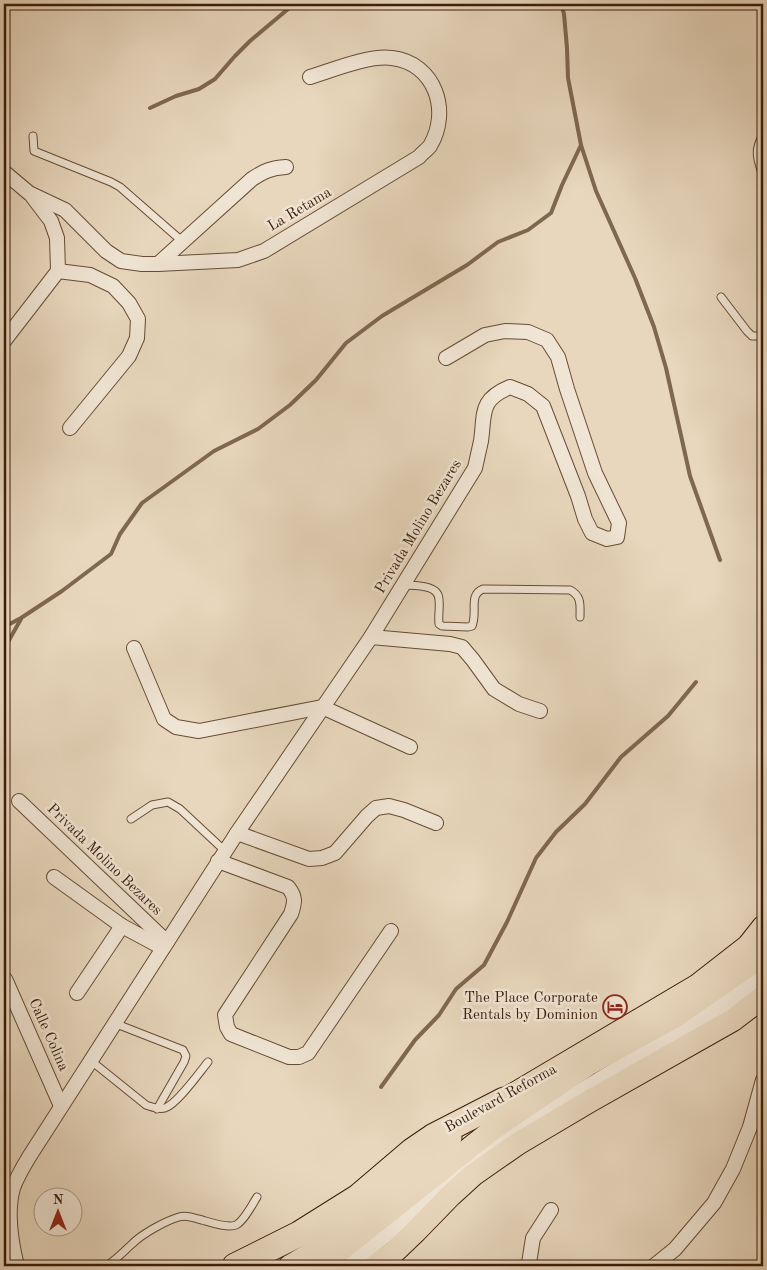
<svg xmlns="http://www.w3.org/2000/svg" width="767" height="1270" font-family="'Old Standard TT',serif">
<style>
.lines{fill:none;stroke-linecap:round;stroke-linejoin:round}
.stream{stroke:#7f6750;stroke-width:4}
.service-casing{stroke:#664c36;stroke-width:9}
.minor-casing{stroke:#664c36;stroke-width:16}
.secondary-casing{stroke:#3b1d09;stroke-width:21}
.primary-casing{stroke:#3b1d09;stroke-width:23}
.trunk-casing{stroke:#3b1d09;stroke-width:24}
.motorway-casing{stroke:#3b1d09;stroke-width:27}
.service{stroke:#f0e5d4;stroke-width:7}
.minor{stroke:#f0e5d4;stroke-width:14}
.secondary{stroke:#f0e5d4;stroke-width:19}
.primary{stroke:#e8d7bd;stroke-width:21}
.trunk{stroke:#e8d7bd;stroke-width:22}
.motorway{stroke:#e8d7bd;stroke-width:25}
.labels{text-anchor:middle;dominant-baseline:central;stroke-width:5;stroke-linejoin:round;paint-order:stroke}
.street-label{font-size:15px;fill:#3b1d09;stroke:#f0e5d4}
.poi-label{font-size:15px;fill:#3b1d09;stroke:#f0e5d4;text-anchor:end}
</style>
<rect width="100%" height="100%" fill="#e8d7bd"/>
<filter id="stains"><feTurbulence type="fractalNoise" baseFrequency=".004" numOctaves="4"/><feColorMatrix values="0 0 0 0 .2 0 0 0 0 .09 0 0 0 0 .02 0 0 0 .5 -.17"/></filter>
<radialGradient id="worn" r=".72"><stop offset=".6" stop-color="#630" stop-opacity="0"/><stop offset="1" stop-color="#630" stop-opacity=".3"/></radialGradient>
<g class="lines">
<!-- stream -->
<g class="stream">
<polyline points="561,4 564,14 567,48 568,78 581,145 596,191 635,278 654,327 666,368 690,476 720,560"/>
<polyline points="150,108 176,96 199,89 215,79 235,56 250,41 294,4"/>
<polyline points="4,627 21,618 62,591 111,554 120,534 142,503 214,451 258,429 290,405 316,380 346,343 382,316 467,265 498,242 528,230 551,213 562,185 581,145"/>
<polyline points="4,649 21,619"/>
<polyline points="381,1087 415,1040 439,1015 456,989 484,965 507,922 536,858 556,832 585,804 621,757 668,716 696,682"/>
</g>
<!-- service casing -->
<g class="service-casing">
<g id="service">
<path d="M763,135C753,151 758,160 763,177"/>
<polyline points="33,136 34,151 111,182 120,187 183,242"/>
<polyline points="721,297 747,331 752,336 763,336"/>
<path d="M403,585C415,586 439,584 439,600C440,608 438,616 439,624L442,626L468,627L472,626C478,612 468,595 483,589L570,590C582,596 580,606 580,617"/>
<polyline points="131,819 152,805 168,802 180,809 225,851"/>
<polyline points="114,1023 183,1050 186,1056 184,1062 157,1109"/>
<path d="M90,1060L146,1105C152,1107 158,1110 165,1108C177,1104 199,1073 208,1062"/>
<path d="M106,1266C116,1260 123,1252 132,1244C142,1234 165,1221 179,1217C185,1215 192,1217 198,1219C207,1221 227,1229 236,1225C244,1221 252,1205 257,1197"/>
</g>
</g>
<!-- minor casing -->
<g class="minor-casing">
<g id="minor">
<path d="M4,172L29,193L65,210L106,251L121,261L142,264H158L238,260L264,251L419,157C422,153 427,150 430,146C451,111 435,63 392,58C368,55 333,70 310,77"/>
<path d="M158,264L252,179C264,171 271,168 286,167"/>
<polyline points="58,271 90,275 113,286 129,303 138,319 137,338 129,356 70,428"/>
<polyline points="4,341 58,271 57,238 51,221 32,196"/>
<polyline points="371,637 450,644 462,647 473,660 494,689 519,704 540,711"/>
<polyline points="134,648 164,719 176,727 199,731 322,707 410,747"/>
<polyline points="19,801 167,942"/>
<polyline points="237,833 309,859 322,858 335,853 367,816 376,808 389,806 404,810 436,823"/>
<path d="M218,861L288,887C296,897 295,902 291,914L225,1015L227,1027L231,1034L289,1057H299L308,1053L391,931"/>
<polyline points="54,877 122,926 163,948"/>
<polyline points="4,978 6,981 61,1106"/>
<polyline points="77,993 122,926"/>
<path d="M17,1266C11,1242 6,1213 13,1188C17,1177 23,1167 29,1157L237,833L371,637L475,468C477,459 479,450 481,441C485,413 479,400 510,387L528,394L543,406L578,496L585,519L592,533L607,539L617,537L619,523L595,473L567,389L558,357L547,340L528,332L505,331L485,335L446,358"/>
<polyline points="530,1266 529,1263 533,1238 551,1210"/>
<polyline points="654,1266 675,1249 714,1203 733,1169 750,1127 763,1080"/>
</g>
</g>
<!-- secondary casing -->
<g class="secondary-casing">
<polyline id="secondary" points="344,1266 414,1210 448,1177 472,1159 720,1009 750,988 763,977"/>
</g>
<!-- primary casing -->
<g class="primary-casing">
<g id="primary">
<path d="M289,1266C298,1261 307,1256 315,1250C362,1215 404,1173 451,1138"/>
<polyline points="321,1266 492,1130 588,1065 675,1017 750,965 763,949"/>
</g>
</g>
<!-- trunk casing -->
<g class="trunk-casing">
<g id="trunk">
<polyline points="504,1100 698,985 748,946 763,927"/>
<polyline points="375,1266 394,1252 416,1231 451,1195 473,1175 493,1161 519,1143 590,1101 733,1020 763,997"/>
</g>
</g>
<!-- motorway casing -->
<g class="motorway-casing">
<polyline id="motorway" points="235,1266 299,1234 358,1197 412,1151 434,1136 504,1100"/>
</g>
<!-- service -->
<use href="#service" class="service"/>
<!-- minor -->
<use href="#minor" class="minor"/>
<!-- secondary -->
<use href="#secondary" class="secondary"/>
<!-- primary -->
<use href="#primary" class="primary"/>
<!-- trunk -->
<use href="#trunk" class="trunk"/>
<!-- motorway -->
<use href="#motorway" class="motorway"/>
</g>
<!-- icons -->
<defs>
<g id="hotel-ring" transform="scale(1.25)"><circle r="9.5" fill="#f0e5d4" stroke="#8f2418" stroke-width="1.5"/><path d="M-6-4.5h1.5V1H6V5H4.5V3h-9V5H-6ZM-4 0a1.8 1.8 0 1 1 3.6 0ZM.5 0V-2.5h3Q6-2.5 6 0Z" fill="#8f2418"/></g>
</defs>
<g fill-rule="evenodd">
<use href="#hotel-ring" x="615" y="1007"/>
</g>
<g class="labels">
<!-- street labels -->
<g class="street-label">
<text transform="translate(300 210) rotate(-31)">La Retama</text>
<text transform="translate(419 527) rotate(-59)">Privada Molino Bezares</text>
<text transform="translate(104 860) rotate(44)">Privada Molino Bezares</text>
<text transform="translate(48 1035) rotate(66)">Calle Colina</text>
<text transform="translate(501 1099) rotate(-29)">Boulevard Reforma</text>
</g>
<!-- poi labels -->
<g class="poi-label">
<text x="598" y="998">The Place Corporate<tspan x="598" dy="17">Rentals by Dominion</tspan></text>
</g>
</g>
<!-- margin -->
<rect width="767" height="1270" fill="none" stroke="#e8d7bd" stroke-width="20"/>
<rect x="5" y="5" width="757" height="1260" fill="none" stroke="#3b1d09" stroke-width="2.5"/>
<rect x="10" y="10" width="747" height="1250" fill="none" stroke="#3b1d09"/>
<!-- north arrow -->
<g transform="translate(58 1212)"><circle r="24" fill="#f0e5d4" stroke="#a89583"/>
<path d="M0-4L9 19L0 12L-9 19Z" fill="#8f2418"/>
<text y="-8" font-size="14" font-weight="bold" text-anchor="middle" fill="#3b1d09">N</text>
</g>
<rect width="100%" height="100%" filter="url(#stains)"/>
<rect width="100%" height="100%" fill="url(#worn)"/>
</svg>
